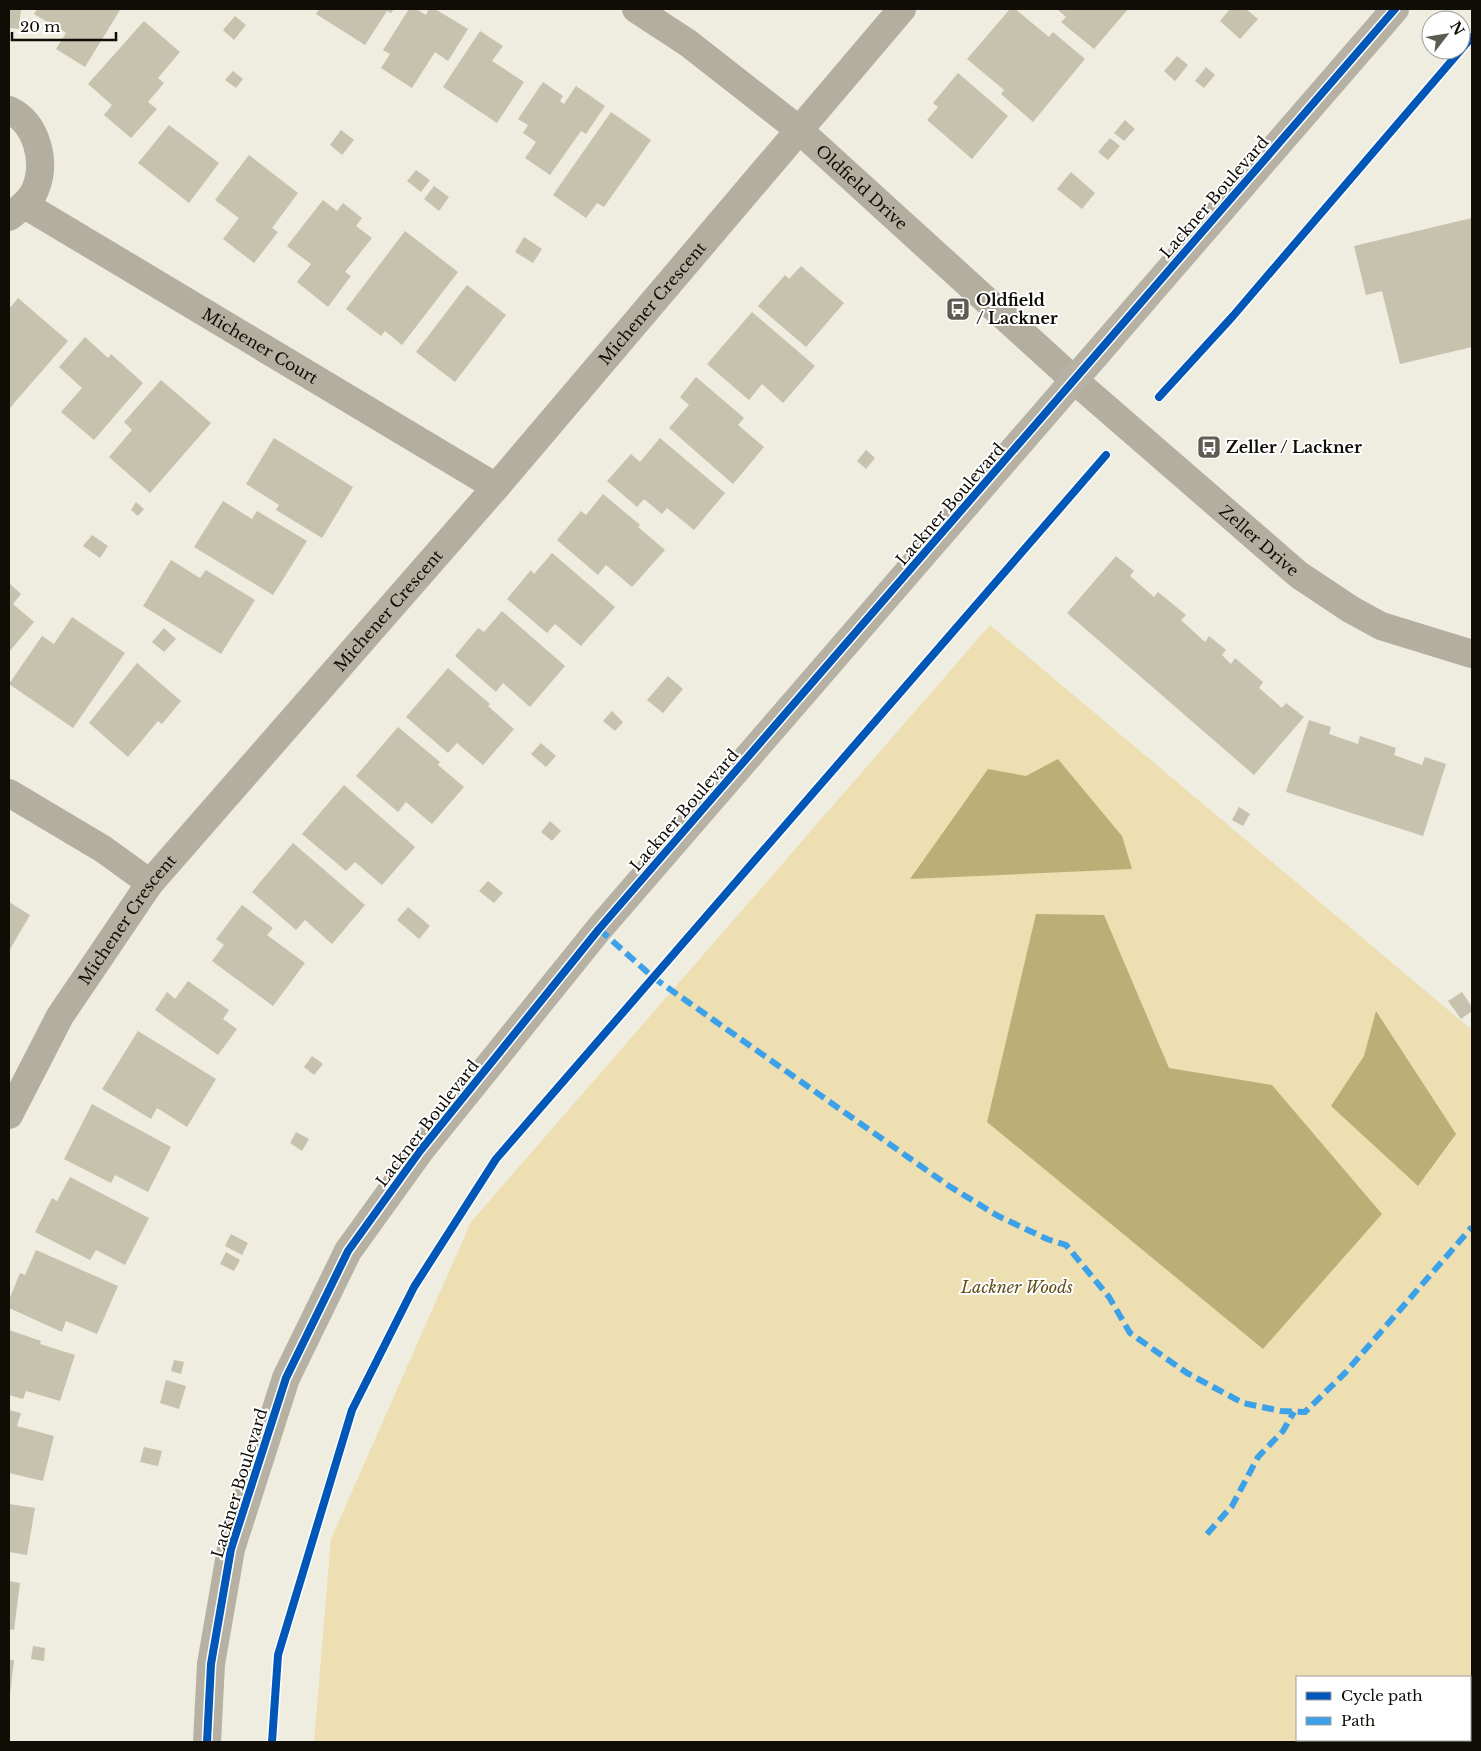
<svg xmlns="http://www.w3.org/2000/svg" width="1481" height="1751" font-family="'Libre Baskerville',serif">
<style>
.green{fill:#eddfb2;fill-rule:evenodd}
.water{fill:#bdae78}
.building{fill:#c7c2ae}
.lines{fill:none;stroke-linecap:round;stroke-linejoin:round}
.minor{stroke:#b3ae9e;stroke-width:28}
.major{stroke:#b6b1a2;stroke-width:28}
.quiet{stroke:#3da1e9;stroke-width:6;stroke-dasharray:12 6;stroke-linecap:butt}
.cycleway-casing{stroke:#fff;stroke-width:11}
.cycleway{stroke:#0057b8;stroke-width:8}
.labels{text-anchor:middle;dominant-baseline:central;stroke-width:4;stroke-linejoin:round;paint-order:stroke}
.street-label{font-size:16px;fill:#0f0d06;stroke:#fff}
.poi-label{font-size:16px;font-weight:bold;fill:#0f0d06;stroke:#fff;text-anchor:start}
.park-label{font-size:16px;font-style:italic;fill:#5e4f17;stroke:#fff}
</style>
<rect width="100%" height="100%" fill="#efece0"/>
<!-- green -->
<path class="green" d="M990,625L1472,1030V1742H314L331,1539L471,1222ZM1297,1677H1470V1740H1297Z"/>
<!-- water -->
<g class="water">
<polygon points="1058,759 1122,836 1132,869 910,879 988,769 1026,776"/>
<polygon points="1036,914 1104,915 1169,1068 1272,1085 1382,1214 1263,1349 987,1122"/>
<polygon points="1376,1011 1456,1134 1418,1186 1331,1106 1364,1056"/>
</g>
<!-- building -->
<g class="building">
<polygon points="9,9 21,9 19,29 9,28"/>
<polygon points="37,9 118,9 120,10 85,67 56,49 66,33 34,14"/>
<polygon points="319,9 394,9 391,13 387,11 365,45 316,14"/>
<polygon points="409,9 416,9 426,15 429,9 435,9 468,29 448,61 435,52 412,88 381,68 390,54 383,50"/>
<polygon points="1010,9 1015,9 1049,37 1053,32 1085,59 1033,122 1001,94 1004,90 967,59"/>
<polygon points="1057,9 1128,9 1094,49 1061,22 1066,17"/>
<polygon points="1230,9 1246,9 1258,19 1240,39 1220,21"/>
<polygon points="235,16 246,25 234,40 223,30"/>
<polygon points="144,21 180,52 158,78 164,83 148,102 157,109 131,138 104,115 112,105 88,84"/>
<polygon points="480,31 503,46 492,61 524,82 497,123 443,87"/>
<polygon points="1177,56 1188,65 1175,81 1164,71"/>
<polygon points="1206,67 1215,75 1204,88 1195,81"/>
<polygon points="233,71 243,79 236,88 225,80"/>
<polygon points="958,73 1008,116 972,159 927,120 938,107 933,103"/>
<polygon points="543,82 563,96 560,101 564,104 576,86 605,106 586,134 581,131 550,175 525,158 536,142 523,133 528,125 518,119"/>
<polygon points="611,112 651,140 604,207 597,203 586,218 553,195"/>
<polygon points="1125,120 1135,129 1124,141 1114,133"/>
<polygon points="169,125 219,163 189,203 138,163"/>
<polygon points="341,130 354,140 342,155 330,145"/>
<polygon points="1110,138 1120,146 1108,160 1098,152"/>
<polygon points="249,155 298,193 272,228 278,232 254,263 223,239 239,218 215,200"/>
<polygon points="416,170 430,180 421,192 407,181"/>
<polygon points="1071,172 1095,193 1082,209 1057,189"/>
<polygon points="434,186 449,197 439,211 424,199"/>
<polygon points="323,200 337,211 343,203 362,218 356,226 372,238 345,272 351,276 328,307 297,282 311,264 287,246"/>
<polygon points="1472,218 1472,347 1400,364 1382,291 1366,295 1354,246"/>
<polygon points="405,231 458,272 402,345 385,331 381,336 346,309"/>
<polygon points="524,237 542,249 533,263 515,252"/>
<polygon points="801,266 844,303 806,347 758,306 785,275 789,279"/>
<polygon points="467,285 506,315 455,382 416,352"/>
<polygon points="18,298 68,341 9,409 9,309"/>
<polygon points="752,312 815,366 783,403 762,384 749,400 707,364"/>
<polygon points="85,337 108,358 111,354 143,383 94,440 61,412 82,388 59,367"/>
<polygon points="696,377 744,418 738,425 764,447 733,484 669,428 689,405 680,397"/>
<polygon points="161,380 211,423 150,493 109,457 132,430 124,422"/>
<polygon points="274,438 353,487 322,538 276,510 279,505 246,484"/>
<polygon points="660,438 725,493 694,530 667,508 662,514 644,499 637,507 607,481 631,454 640,462"/>
<polygon points="866,450 875,458 866,469 857,461"/>
<polygon points="603,494 640,525 638,527 665,550 632,587 606,565 598,575 557,540 581,511 586,515"/>
<polygon points="223,501 252,519 257,511 307,541 273,595 194,547"/>
<polygon points="136,502 144,509 138,516 131,510"/>
<polygon points="92,535 108,546 100,558 83,546"/>
<polygon points="552,553 615,607 581,646 555,624 547,633 507,599 531,570 534,574"/>
<polygon points="1116,556 1134,571 1130,576 1154,597 1158,592 1186,615 1181,620 1205,642 1209,636 1226,650 1222,655 1231,664 1235,658 1263,682 1259,688 1282,708 1286,703 1304,717 1254,775 1067,613"/>
<polygon points="171,560 200,578 206,570 255,600 221,654 143,606"/>
<polygon points="9,583 21,594 13,604 34,622 9,652"/>
<polygon points="502,611 565,666 530,707 503,683 496,692 455,656 478,628 484,632"/>
<polygon points="72,617 125,653 73,728 9,684 42,636 54,644"/>
<polygon points="164,628 176,639 164,652 152,642"/>
<polygon points="137,663 181,701 162,724 158,721 128,757 89,723"/>
<polygon points="448,668 490,704 488,706 514,729 483,765 457,743 448,753 406,717"/>
<polygon points="668,676 683,689 663,713 647,700"/>
<polygon points="612,711 623,722 615,731 603,721"/>
<polygon points="1309,720 1331,727 1329,734 1358,744 1360,736 1396,748 1394,755 1422,765 1425,757 1446,764 1423,836 1286,792"/>
<polygon points="398,727 440,762 438,765 464,787 432,824 406,802 398,812 356,776"/>
<polygon points="541,743 556,756 546,767 531,754"/>
<polygon points="344,785 415,847 382,885 355,862 346,871 302,834"/>
<polygon points="1239,807 1250,814 1243,826 1232,820"/>
<polygon points="550,821 561,831 552,841 541,832"/>
<polygon points="293,843 365,905 332,944 305,920 296,930 252,892"/>
<polygon points="488,881 503,893 494,903 479,891"/>
<polygon points="9,902 30,915 9,951"/>
<polygon points="242,905 273,928 267,935 305,963 273,1006 212,961 224,945 216,939"/>
<polygon points="408,907 430,926 419,939 397,920"/>
<polygon points="188,981 229,1010 223,1019 237,1029 218,1055 155,1010 167,992 175,999"/>
<polygon points="1462,992 1472,1007 1472,1011 1461,1019 1448,1001"/>
<polygon points="138,1031 216,1079 187,1127 157,1108 151,1119 102,1089"/>
<polygon points="312,1056 323,1064 314,1075 304,1067"/>
<polygon points="92,1104 171,1147 148,1192 115,1175 111,1183 64,1159"/>
<polygon points="296,1132 309,1139 302,1151 290,1143"/>
<polygon points="70,1177 149,1218 125,1265 96,1250 90,1260 35,1232 52,1198 57,1201"/>
<polygon points="231,1234 248,1243 242,1255 225,1246"/>
<polygon points="36,1250 118,1286 97,1334 66,1321 62,1332 9,1308 9,1300 20,1273 25,1275"/>
<polygon points="226,1252 240,1260 234,1271 220,1264"/>
<polygon points="9,1330 41,1341 40,1344 75,1355 60,1401 26,1391 23,1399 9,1395"/>
<polygon points="174,1360 184,1362 181,1374 171,1371"/>
<polygon points="166,1380 186,1386 179,1409 160,1403"/>
<polygon points="9,1410 21,1413 17,1426 54,1436 43,1481 9,1473"/>
<polygon points="144,1447 162,1451 158,1466 140,1462"/>
<polygon points="9,1504 35,1508 27,1555 9,1552"/>
<polygon points="9,1581 20,1583 14,1630 9,1629"/>
<polygon points="33,1646 45,1648 44,1661 31,1659"/>
<polygon points="9,1660 14,1660 10,1695 9,1695"/>
</g>
<g class="lines">
<!-- minor -->
<g class="minor">
<path id="s1" d="M636,9L688,43L798,129L1074,380L1299,575L1350,609L1381,626L1472,654"/>
<path d="M9,110C37,123 47,162 35,190C30,202 19,209 9,217"/>
<path id="s2" d="M25,205L496,487"/>
<polyline points="9,793 103,849 150,883"/>
<path id="s3" d="M9,1115L60,1016L150,883L496,487L902,9"/>
</g>
<!-- major -->
<polyline class="major" points="207,1742 211,1664 231,1549 286,1378 348,1251 420,1151 599,929 1395,9"/>
<!-- quiet -->
<g class="quiet">
<polyline points="599,929 654,978 949,1186 998,1216 1047,1239 1066,1245 1109,1297 1130,1333 1187,1373 1243,1403 1281,1411 1305,1412 1345,1373 1472,1227"/>
<polyline points="1207,1534 1232,1506 1258,1457 1283,1431 1294,1412"/>
</g>
<!-- cycleway casing -->
<g class="cycleway-casing">
<g id="cycleway">
<polyline points="1159,397 1233,316 1472,37"/>
<polyline points="207,1742 211,1664 231,1549 286,1378 348,1251 420,1151 599,929 1395,9"/>
<polyline points="272,1742 278,1655 352,1410 414,1287 496,1159 1106,455"/>
</g>
</g>
<!-- cycleway -->
<use href="#cycleway" class="cycleway"/>
</g>
<!-- icons -->
<defs>
<g id="bus-square" transform="scale(1.25)"><rect x="-9" y="-9" width="18" height="18" rx="4" fill="#5d5b52" stroke="#fff"/><path d="M-5-6H5V4H4V6H2V4H-2V6H-4V4H-5ZM-3.5-4V0h7V-4ZM-3.5 1.2v1.5H-2V1.2ZM2 1.2v1.5H3.5V1.2Z" fill="#fff"/></g>
</defs>
<g fill-rule="evenodd">
<use href="#bus-square" x="958" y="309"/>
<use href="#bus-square" x="1209" y="447"/>
</g>
<g class="labels">
<!-- street labels -->
<g class="street-label">
<text stroke="none"><textPath href="#s1" startOffset="288">Oldfield Drive</textPath></text>
<text transform="translate(1214 197) rotate(-49)">Lackner Boulevard</text>
<text stroke="none"><textPath href="#s3" startOffset="1039">Michener Crescent</textPath></text>
<text stroke="none"><textPath href="#s2" startOffset="274">Michener Court</textPath></text>
<text transform="translate(950 504) rotate(-49)">Lackner Boulevard</text>
<text stroke="none"><textPath href="#s1" startOffset="820">Zeller Drive</textPath></text>
<text stroke="none"><textPath href="#s3" startOffset="634">Michener Crescent</textPath></text>
<text transform="translate(684 810) rotate(-49)">Lackner Boulevard</text>
<text stroke="none"><textPath href="#s3" startOffset="229">Michener Crescent</textPath></text>
<text transform="translate(427 1123) rotate(-52)">Lackner Boulevard</text>
<text transform="translate(239 1483) rotate(-73)">Lackner Boulevard</text>
</g>
<!-- poi labels -->
<g class="poi-label">
<text x="976" y="300">Oldfield<tspan x="976" dy="18">/ Lackner</tspan></text>
<text x="1226" y="447">Zeller / Lackner</text>
</g>
<!-- park labels -->
<g class="park-label">
<text x="1017" y="1287">Lackner Woods</text>
</g>
</g>
<!-- border -->
<rect width="1481" height="1751" fill="none" stroke="#0f0d06" stroke-width="20"/>
<!-- legend -->
<rect x="1296" y="1676" width="175" height="65" fill="#ffffff" stroke="#9f9e9b"/>
<rect x="1306" y="1692" width="25" height="8" fill="#0057b8" stroke="#9f9e9b"/>
<text x="1341" y="1701" font-size="15" fill="#0f0d06">Cycle path</text>
<rect x="1306" y="1717" width="25" height="8" fill="#3da1e9" stroke="#9f9e9b"/>
<text x="1341" y="1726" font-size="15" fill="#0f0d06">Path</text>
<!-- north arrow -->
<g transform="translate(1446 35) rotate(59)"><circle r="24" fill="#ffffff" stroke="#9f9e9b"/>
<path d="M0-4L9 19L0 12L-9 19Z" fill="#5d5b52"/>
<text y="-8" font-size="14" font-weight="bold" text-anchor="middle" fill="#0f0d06">N</text>
</g>
<!-- scale -->
<path d="M12 32v8h104v-8" fill="none" stroke="#0f0d06" stroke-width="2.5"/>
<text x="20" y="32" font-size="15" fill="#0f0d06" stroke="#ffffff" stroke-width="4" paint-order="stroke">20 m</text>
</svg>
